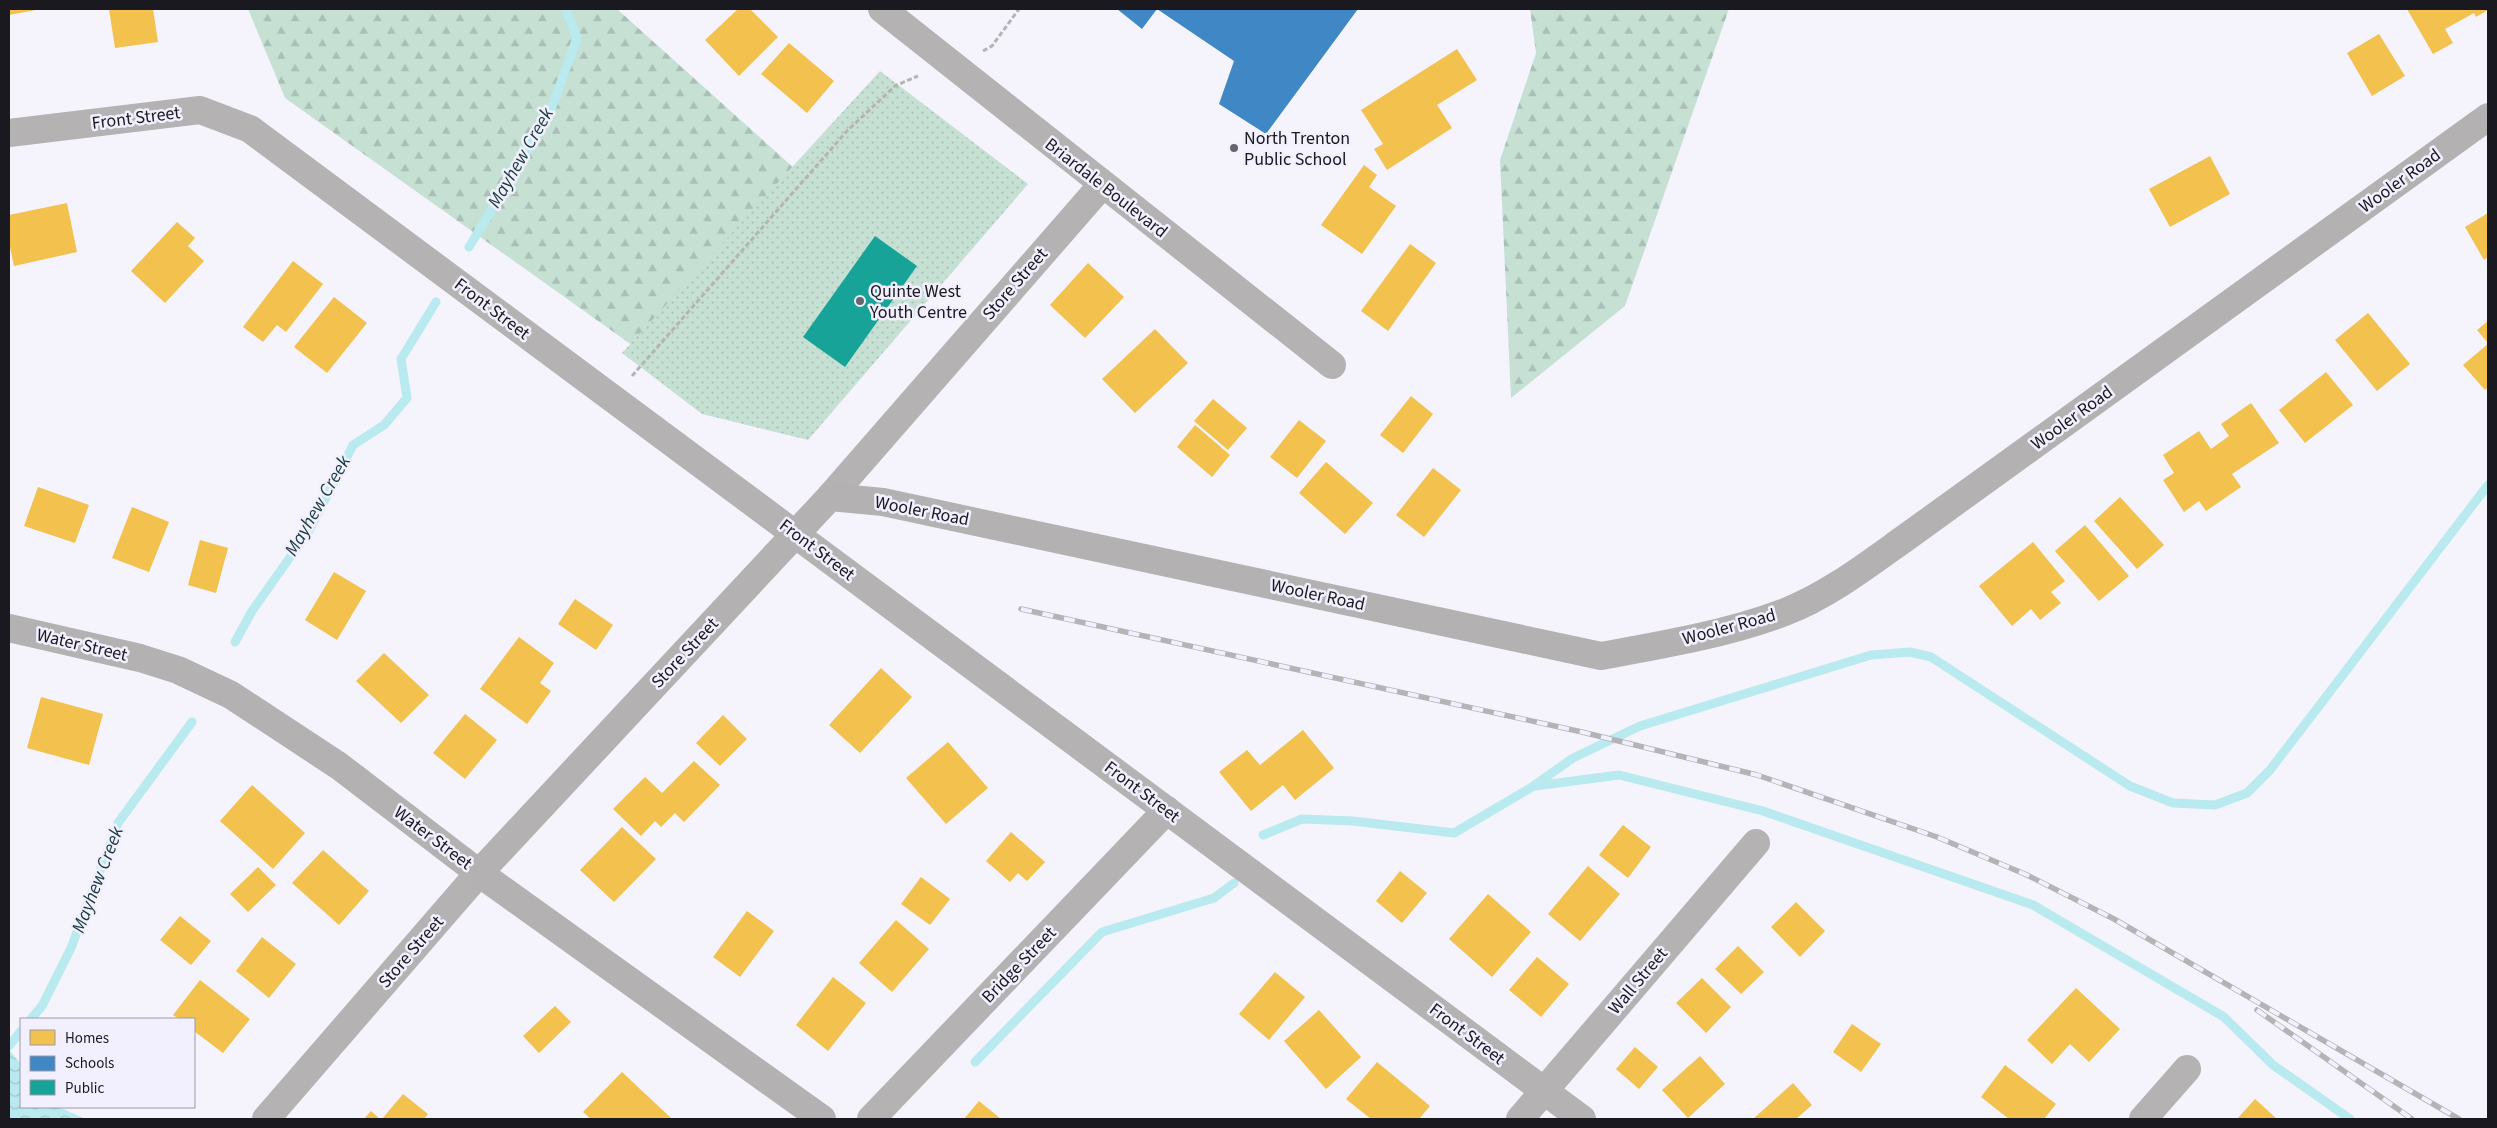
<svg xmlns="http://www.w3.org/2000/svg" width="2497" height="1128" font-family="'Source Sans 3',sans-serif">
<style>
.forest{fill:url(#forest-firs)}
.park{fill:url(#park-dots)}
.water{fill:url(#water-waves)}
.homes{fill:#f2c14e}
.schools{fill:#3f88c5}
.public{fill:#17a398}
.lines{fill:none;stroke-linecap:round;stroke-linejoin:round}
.stream{stroke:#b8eaef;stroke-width:9}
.path{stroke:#b5b4b5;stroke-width:3;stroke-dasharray:5 2.5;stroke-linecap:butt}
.street{stroke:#b4b2b2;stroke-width:28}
.secondary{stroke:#b4b1b2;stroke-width:28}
.rail-casing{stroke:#b4b3b5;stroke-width:5.5}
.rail{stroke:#f2f0ff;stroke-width:4;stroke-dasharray:11;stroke-linecap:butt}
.poi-dot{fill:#67666c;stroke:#f2f0ff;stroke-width:2}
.labels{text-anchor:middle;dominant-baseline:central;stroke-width:5;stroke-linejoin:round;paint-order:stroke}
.street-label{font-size:18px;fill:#1a191f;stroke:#f2f0ff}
.poi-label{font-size:18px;fill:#1a191f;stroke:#f2f0ff;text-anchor:start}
.water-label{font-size:19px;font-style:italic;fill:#183b3d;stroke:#f2f0ff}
</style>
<defs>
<pattern id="forest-firs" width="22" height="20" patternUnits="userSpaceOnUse" patternTransform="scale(1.25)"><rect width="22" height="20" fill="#c6e1d4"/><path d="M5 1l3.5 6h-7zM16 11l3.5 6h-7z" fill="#aac0b6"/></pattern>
<pattern id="park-dots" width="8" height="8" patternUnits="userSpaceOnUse" patternTransform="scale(1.25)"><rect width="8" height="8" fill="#c6e1d4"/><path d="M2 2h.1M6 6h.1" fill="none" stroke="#aac0b6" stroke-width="1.8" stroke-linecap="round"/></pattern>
<pattern id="water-waves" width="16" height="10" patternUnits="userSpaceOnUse" patternTransform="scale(1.25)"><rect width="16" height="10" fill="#b8eaef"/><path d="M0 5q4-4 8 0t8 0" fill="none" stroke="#9ec8cc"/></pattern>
</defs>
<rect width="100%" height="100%" fill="#f5f4fc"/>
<!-- forest -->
<g class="forest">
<polygon points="248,9 617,9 814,186 657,363 285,98"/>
<polygon points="1530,9 1729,9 1625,306 1511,398 1500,160 1536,53"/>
</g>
<!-- park -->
<polygon class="park" points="880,71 1028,184 808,440 702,414 622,353"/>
<!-- water -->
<polygon class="water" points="9,1050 21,1064 21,1107 59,1107 85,1119 9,1119"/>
<!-- homes -->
<g class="homes">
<polygon points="9,9 36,9 36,10 9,15"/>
<polygon points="109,9 153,9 158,42 115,48"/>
<polygon points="738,9 750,9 778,37 739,76 705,40"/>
<polygon points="2407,9 2488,9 2488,10 2476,17 2474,13 2445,29 2453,43 2433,54"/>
<polygon points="2379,34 2405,76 2372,96 2347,53"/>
<polygon points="789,43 834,81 807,113 761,74"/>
<polygon points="1457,49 1477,80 1437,105 1452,128 1387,170 1374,149 1383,144 1361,110"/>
<polygon points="2210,156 2230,194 2170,227 2149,189"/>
<polygon points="1364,165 1377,175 1369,187 1396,206 1362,254 1321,225"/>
<polygon points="67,203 77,252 14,266 9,243 9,215"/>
<polygon points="2488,213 2488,257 2484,260 2465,227"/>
<polygon points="177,222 195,238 188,246 204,261 165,303 131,271"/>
<polygon points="1410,244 1436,263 1388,331 1361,311"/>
<polygon points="293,261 323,284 286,332 277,325 263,342 243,327"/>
<polygon points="1088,263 1124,297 1085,338 1050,305"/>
<polygon points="334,297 367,323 327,373 294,347"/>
<polygon points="2368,313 2410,364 2377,391 2335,340"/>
<polygon points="2488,321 2488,343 2477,330"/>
<polygon points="1155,329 1188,363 1135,413 1102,379"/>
<polygon points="2488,344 2488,387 2485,390 2463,365"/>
<polygon points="2326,372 2353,405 2305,443 2279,410"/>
<polygon points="1411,396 1433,414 1403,453 1380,435"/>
<polygon points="1213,399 1247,428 1228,450 1194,421"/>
<polygon points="2251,403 2279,443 2232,474 2241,487 2206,511 2199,501 2184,512 2163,480 2174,473 2163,455 2199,431 2211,449 2229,436 2221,424"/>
<polygon points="1299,420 1326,441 1297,478 1270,457"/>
<polygon points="1195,425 1230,455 1212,477 1177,447"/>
<polygon points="1326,462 1373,503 1345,534 1299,493"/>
<polygon points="1433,468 1461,490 1424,537 1396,515"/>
<polygon points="38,487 89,505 75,543 24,526"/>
<polygon points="2120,497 2164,545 2137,569 2094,521"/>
<polygon points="132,507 169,522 149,572 112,558"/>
<polygon points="2085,525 2129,576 2099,601 2055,551"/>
<polygon points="200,540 228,548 216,593 188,585"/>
<polygon points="2033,542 2065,581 2051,592 2061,603 2040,620 2031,609 2012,626 1979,586"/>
<polygon points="334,572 366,591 337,640 305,620"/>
<polygon points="575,599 613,625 596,650 558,624"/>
<polygon points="519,637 554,663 540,683 551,691 527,724 480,689"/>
<polygon points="384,653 429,695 401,723 356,681"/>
<polygon points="881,668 912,697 860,753 829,725"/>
<polygon points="41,697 103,714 89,765 27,748"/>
<polygon points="465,714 497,740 465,779 433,753"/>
<polygon points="723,715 747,739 720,766 696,743"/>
<polygon points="1303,730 1334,768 1295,800 1283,785 1251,811 1219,772 1247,750 1260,765"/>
<polygon points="948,742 988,788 946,824 906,778"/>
<polygon points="694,761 720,785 684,822 675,813 661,827 655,821 641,836 613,809 645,777 662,793"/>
<polygon points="252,785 305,833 273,869 220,821"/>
<polygon points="1623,825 1651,847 1628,878 1599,855"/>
<polygon points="622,827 656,859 614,902 580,870"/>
<polygon points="1011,832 1045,862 1027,881 1018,873 1010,882 986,861"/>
<polygon points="323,850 369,891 339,925 292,883"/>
<polygon points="1588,866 1620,894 1580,941 1548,914"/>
<polygon points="258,867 276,885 248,912 230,894"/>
<polygon points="1400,871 1427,893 1402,923 1376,901"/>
<polygon points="921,877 950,899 930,925 901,904"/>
<polygon points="1488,894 1531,932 1492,977 1449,939"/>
<polygon points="1796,902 1825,931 1800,957 1771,927"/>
<polygon points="747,911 774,931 740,977 713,957"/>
<polygon points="180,916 211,941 191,965 160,940"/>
<polygon points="896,920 929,949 892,992 859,963"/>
<polygon points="262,937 296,964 269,998 236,971"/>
<polygon points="1738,946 1764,972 1741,994 1715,969"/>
<polygon points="1537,957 1569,984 1541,1017 1509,990"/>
<polygon points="1275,972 1305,997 1269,1040 1239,1014"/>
<polygon points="833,977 866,1003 828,1051 796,1025"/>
<polygon points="1702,978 1731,1007 1706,1033 1676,1003"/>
<polygon points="200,980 250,1019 223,1053 194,1031 194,1019 179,1019 173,1015"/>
<polygon points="2076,988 2120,1029 2089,1062 2070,1044 2052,1064 2027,1040"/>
<polygon points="555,1006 571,1022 539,1053 523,1036"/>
<polygon points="1319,1010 1361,1057 1326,1089 1284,1041"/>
<polygon points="1852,1024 1881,1044 1861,1072 1833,1052"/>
<polygon points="1635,1047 1658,1067 1639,1089 1616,1069"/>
<polygon points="1700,1056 1725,1084 1688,1118 1662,1090"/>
<polygon points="1377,1062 1430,1106 1419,1119 1371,1119 1346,1099"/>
<polygon points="2005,1065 2056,1104 2044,1119 2009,1119 1981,1097"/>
<polygon points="622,1072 672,1119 591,1119 583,1112"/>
<polygon points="1793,1083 1812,1105 1796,1119 1753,1119"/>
<polygon points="403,1094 428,1114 424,1119 382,1119"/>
<polygon points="2255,1099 2277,1119 2237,1119"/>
<polygon points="979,1101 1001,1119 964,1119"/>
<polygon points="371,1111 380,1119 364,1119"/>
</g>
<!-- schools -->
<polygon class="schools" points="1117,9 1358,9 1266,134 1219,104 1234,61 1157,9 1142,29"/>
<!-- public -->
<polygon class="public" points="875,236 917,266 845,367 803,337"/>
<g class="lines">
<!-- stream -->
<g class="stream">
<polyline points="469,247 549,115 577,38 566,9"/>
<polyline points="235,642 252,611 310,529 353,445 384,425 407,398 401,359 436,302"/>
<polyline points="1535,786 1619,775 1763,811 2033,905 2224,1017 2273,1065 2350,1119"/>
<polyline points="1263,835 1302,819 1353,821 1454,833 1532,787 1573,758 1640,726 1871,655 1910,652 1931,657 2130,786 2173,803 2215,805 2247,793 2270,770 2488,485"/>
<polyline points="31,1019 42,1006 71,948 118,823 192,722"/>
<polyline points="9,1046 21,1031"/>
<polyline points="975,1062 1102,932 1214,898 1234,883"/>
</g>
<!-- path -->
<g class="path">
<polyline points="983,51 992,46 1019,9"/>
<polyline points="632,376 847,131 895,86 918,76"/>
</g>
<!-- street -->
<g class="street">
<polyline points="882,9 1332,365"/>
<polyline points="9,133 200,110 250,129 1582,1119"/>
<polyline points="830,497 1102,185"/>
<polyline points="266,1119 479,873"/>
<polyline points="871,1119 1167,810"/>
<polyline points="1520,1119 1756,843"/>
<polyline points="2143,1119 2187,1069"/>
</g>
<!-- secondary -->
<g class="secondary">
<polyline points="9,628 140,658 178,670 231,695 339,766 479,873 822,1119"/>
<path d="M479,873L830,497L883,502L1601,656C1662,645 1727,634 1785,612C1829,595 1870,563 1908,536L2488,117"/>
</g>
<!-- rail casing -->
<g class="rail-casing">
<g id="rail">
<polyline points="1021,609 1582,732 1757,775 1937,837 2027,875 2114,919 2459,1119"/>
<polyline points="2257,1010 2412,1119"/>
</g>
</g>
<!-- rail -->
<use href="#rail" class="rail"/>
</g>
<!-- markers -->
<g class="poi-dot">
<circle cx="1234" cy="148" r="5"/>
<circle cx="860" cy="301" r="5"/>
</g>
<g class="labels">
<!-- street labels -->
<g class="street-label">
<text transform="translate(136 118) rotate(-7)">Front Street</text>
<text transform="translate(2400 181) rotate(-36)">Wooler Road</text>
<text transform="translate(1106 188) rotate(38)">Briardale Boulevard</text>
<text transform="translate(1015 284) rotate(-49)">Store Street</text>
<text transform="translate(492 309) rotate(37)">Front Street</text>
<text transform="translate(2072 418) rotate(-36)">Wooler Road</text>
<text transform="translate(922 511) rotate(11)">Wooler Road</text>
<text transform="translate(817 550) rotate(37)">Front Street</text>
<text transform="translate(1318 595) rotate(12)">Wooler Road</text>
<text transform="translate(1729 627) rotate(-15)">Wooler Road</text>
<text transform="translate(82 645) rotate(13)">Water Street</text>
<text transform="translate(685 653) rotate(-47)">Store Street</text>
<text transform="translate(1142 792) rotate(37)">Front Street</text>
<text transform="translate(433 838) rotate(37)">Water Street</text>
<text transform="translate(411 952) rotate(-49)">Store Street</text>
<text transform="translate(1019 965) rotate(-46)">Bridge Street</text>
<text transform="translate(1638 981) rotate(-50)">Wall Street</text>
<text transform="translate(1467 1034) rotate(37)">Front Street</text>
</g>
<!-- poi labels -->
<g class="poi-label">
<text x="1244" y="138">North Trenton<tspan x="1244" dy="21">Public School</tspan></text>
<text x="870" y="291">Quinte West<tspan x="870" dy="21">Youth Centre</tspan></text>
</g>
<!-- water labels -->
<g class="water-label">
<text transform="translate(521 158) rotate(-60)">Mayhew Creek</text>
<text transform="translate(318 506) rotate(-60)">Mayhew Creek</text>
<text transform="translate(98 880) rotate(-69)">Mayhew Creek</text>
</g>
</g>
<!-- border -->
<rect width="2497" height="1128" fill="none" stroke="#1a191f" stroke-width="20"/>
<!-- legend -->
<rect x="20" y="1018" width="175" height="90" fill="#f2f0ff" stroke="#9c9aa5"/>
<rect x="30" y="1030" width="25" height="15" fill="#f2c14e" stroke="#9c9aa5"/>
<text x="65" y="1043" font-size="15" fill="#1a191f">Homes</text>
<rect x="30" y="1056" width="25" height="15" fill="#3f88c5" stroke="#9c9aa5"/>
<text x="65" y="1068" font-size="15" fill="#1a191f">Schools</text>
<rect x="30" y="1080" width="25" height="15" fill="#17a398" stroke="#9c9aa5"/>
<text x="65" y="1093" font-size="15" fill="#1a191f">Public</text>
</svg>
